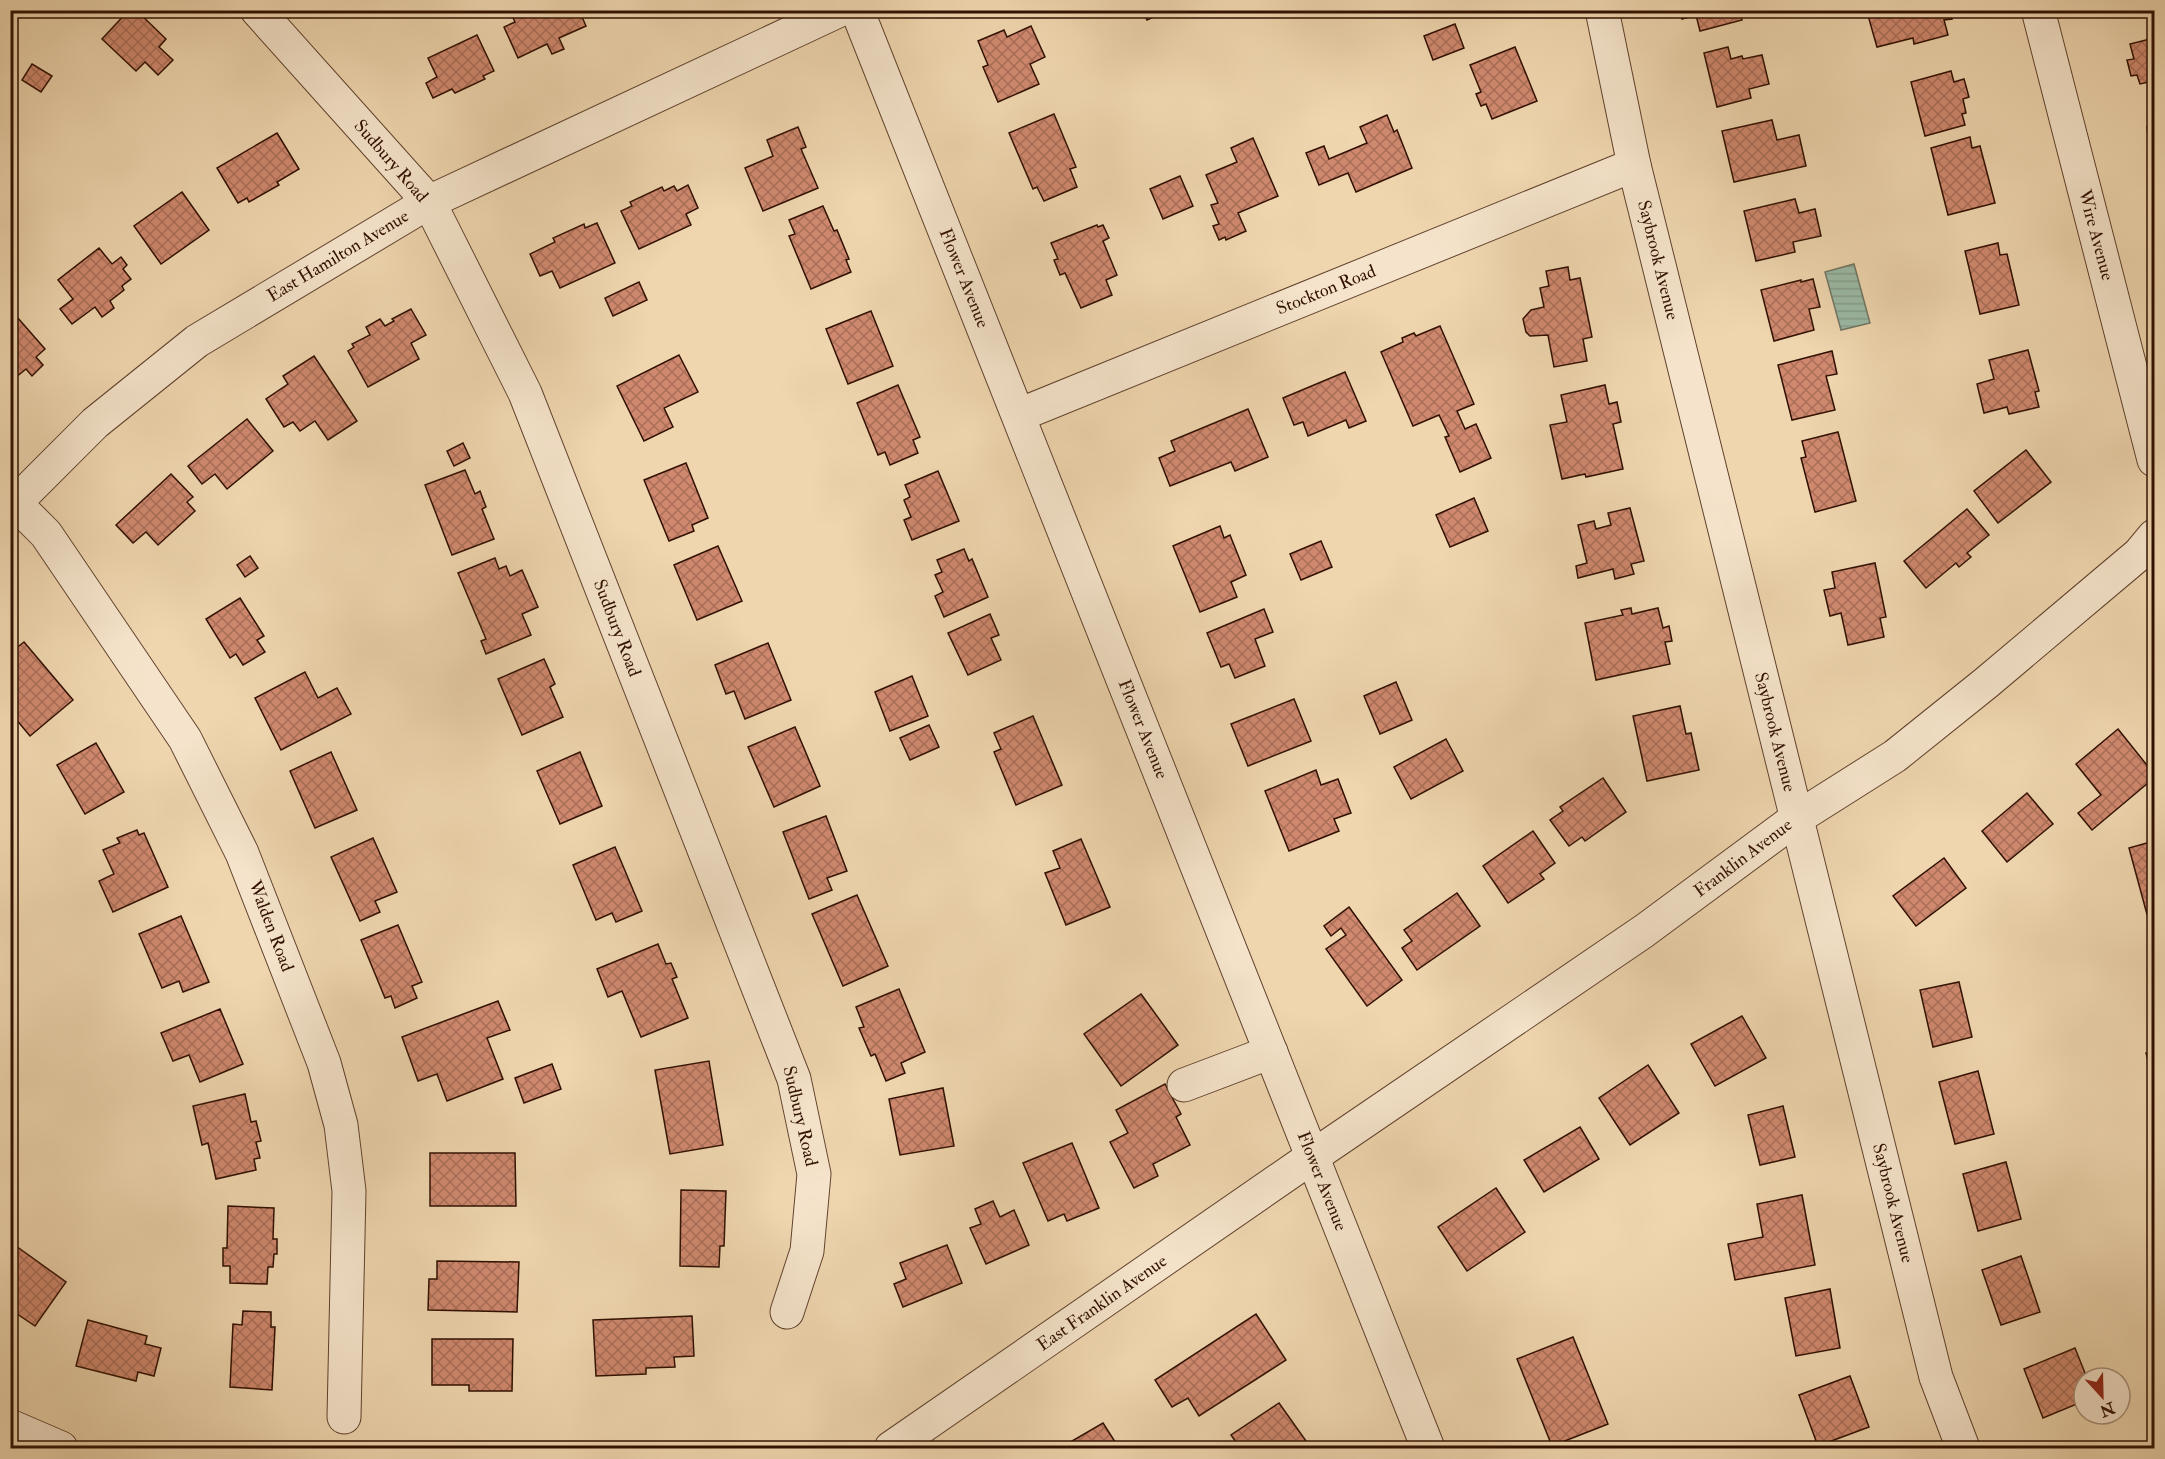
<svg xmlns="http://www.w3.org/2000/svg" width="2165" height="1459" font-family="'IM FELL Double Pica',serif">
<style>
.water{fill:url(#water-rules);stroke:#717664;stroke-width:1.5}
.building{fill:url(#building-cross-hatch);stroke:#311002;stroke-width:1.5}
.lines{fill:none;stroke-linecap:round;stroke-linejoin:round}
.minor-casing{stroke:#60422d;stroke-width:35}
.minor{stroke:#f5e4cb;stroke-width:33}
.labels{text-anchor:middle;dominant-baseline:central;stroke-width:6;stroke-linejoin:round;paint-order:stroke}
.street-label{font-size:18px;fill:#311002;stroke:#f5e4cb}
</style>
<defs>
<pattern id="water-rules" width="6" height="5" patternUnits="userSpaceOnUse" patternTransform="scale(1.5)"><rect width="6" height="5" fill="#9bbaa6"/><path d="M0 2.5h6" fill="none" stroke="#869f8d"/></pattern>
<pattern id="building-cross-hatch" width="8" height="8" patternUnits="userSpaceOnUse" patternTransform="scale(1.5)"><rect width="8" height="8" fill="#d0896f"/><path d="M0 0l8 8M0 8l8-8" fill="none" stroke="#a96f59"/></pattern>
</defs>
<rect width="100%" height="100%" fill="#efd6af"/>
<filter id="stains"><feTurbulence type="fractalNoise" baseFrequency=".00333" numOctaves="4"/><feColorMatrix values="0 0 0 0 .2 0 0 0 0 .09 0 0 0 0 .02 0 0 0 .5 -.17"/></filter>
<radialGradient id="worn" r=".72"><stop offset=".6" stop-color="#630" stop-opacity="0"/><stop offset="1" stop-color="#630" stop-opacity=".3"/></radialGradient>
<!-- water -->
<polygon class="water" points="1854,264 1870,323 1841,330 1825,272"/>
<!-- building -->
<g class="building">
<polygon points="129,10 136,10 166,39 159,47 173,60 158,75 145,62 136,71 102,39"/>
<polygon points="516,10 579,10 586,26 559,38 564,49 552,54 547,44 518,58 504,27 515,22 511,13"/>
<polygon points="1142,10 1169,10 1147,20"/>
<polygon points="1680,10 1740,10 1742,20 1700,31 1696,15 1682,19"/>
<polygon points="1872,10 1950,10 1952,19 1944,20 1948,35 1914,44 1913,38 1877,47 1867,12"/>
<polygon points="1455,24 1464,48 1433,60 1424,36"/>
<polygon points="1031,26 1045,57 1030,64 1039,84 998,102 983,67 988,65 978,41 1004,30 1007,37"/>
<polygon points="477,35 494,71 483,76 485,79 455,93 452,89 433,98 426,83 437,77 428,58"/>
<polygon points="2154,38 2154,81 2140,84 2137,75 2131,76 2127,60 2134,59 2130,44"/>
<polygon points="1515,47 1537,101 1492,119 1486,104 1481,106 1476,94 1481,92 1470,65"/>
<polygon points="1728,47 1731,59 1742,56 1743,59 1762,55 1769,84 1749,89 1751,98 1717,107 1704,53"/>
<polygon points="32,64 52,76 41,92 22,80"/>
<polygon points="1951,71 1954,82 1964,79 1969,97 1963,99 1966,113 1962,114 1965,125 1925,136 1911,82"/>
<polygon points="2154,111 2154,139 2153,134 2148,135 2147,127 2151,126 2148,113"/>
<polygon points="1054,114 1076,167 1070,169 1077,187 1044,201 1037,187 1033,189 1009,133"/>
<polygon points="1387,115 1394,132 1397,130 1412,168 1356,192 1348,173 1319,185 1306,153 1324,146 1329,159 1367,143 1360,127"/>
<polygon points="1772,120 1777,140 1799,135 1806,166 1734,182 1722,131"/>
<polygon points="798,127 806,147 801,149 818,188 763,211 745,168 773,156 767,140"/>
<polygon points="277,133 299,169 277,182 279,185 249,202 247,198 238,203 217,168"/>
<polygon points="1970,137 1972,148 1980,146 1995,203 1948,215 1931,148"/>
<polygon points="1253,138 1278,196 1238,213 1246,231 1226,240 1225,237 1219,240 1213,226 1219,224 1211,205 1218,203 1206,175 1237,162 1231,148"/>
<polygon points="1180,176 1193,206 1163,219 1150,189"/>
<polygon points="688,185 698,208 686,214 691,225 639,249 621,211 632,206 630,202 662,187 664,191 674,186 677,191"/>
<polygon points="182,192 209,230 161,264 134,226"/>
<polygon points="1795,199 1799,213 1815,209 1821,236 1793,242 1795,252 1756,261 1744,211"/>
<polygon points="823,206 834,231 837,230 849,259 846,260 851,272 811,289 789,236 795,234 789,220"/>
<polygon points="597,223 615,263 560,288 552,271 540,276 530,254 555,242 553,238 584,224 585,228"/>
<polygon points="1097,225 1098,227 1103,225 1109,238 1103,241 1117,275 1106,280 1112,295 1081,308 1065,273 1060,275 1054,260 1058,259 1051,243"/>
<polygon points="1998,243 2000,255 2007,254 2019,305 1980,314 1965,251"/>
<polygon points="99,248 112,264 121,257 127,265 123,269 131,279 122,286 124,290 110,301 114,308 102,317 95,307 72,324 60,309 73,299 58,280"/>
<polygon points="1568,267 1570,280 1580,278 1592,337 1583,339 1587,361 1554,367 1548,335 1530,336 1526,332 1523,319 1531,310 1544,307 1540,288 1549,286 1546,271"/>
<polygon points="1813,279 1820,307 1809,309 1814,330 1774,341 1761,290 1801,280 1801,282"/>
<polygon points="639,282 647,300 613,316 605,298"/>
<polygon points="411,309 426,335 411,343 419,359 368,387 348,351 354,347 352,344 370,335 366,327 380,319 385,326 394,321 392,319"/>
<polygon points="871,311 893,366 848,384 826,329"/>
<polygon points="17,317 45,349 36,357 43,365 32,376 26,369 10,382 10,322"/>
<polygon points="1440,326 1474,404 1457,411 1465,429 1476,424 1491,458 1460,472 1445,437 1449,436 1439,415 1413,426 1381,352 1403,342 1402,338 1414,333 1416,336"/>
<polygon points="2028,350 2039,391 2035,392 2039,407 2009,414 2007,407 1984,413 1977,384 1994,379 1989,360"/>
<polygon points="1832,351 1837,374 1826,376 1835,410 1792,420 1778,365"/>
<polygon points="679,355 698,392 664,408 673,427 644,441 617,386"/>
<polygon points="314,356 357,421 328,440 315,421 300,431 293,422 284,427 266,399 288,384 283,376"/>
<polygon points="1345,372 1366,421 1349,428 1346,420 1308,436 1303,422 1294,425 1283,398"/>
<polygon points="898,385 920,437 913,440 918,453 890,465 885,452 878,455 857,403"/>
<polygon points="1605,385 1609,404 1617,402 1621,422 1613,424 1623,469 1586,477 1585,474 1562,479 1550,425 1567,422 1561,395"/>
<polygon points="1248,409 1268,457 1235,471 1231,462 1170,486 1159,458 1175,451 1171,441"/>
<polygon points="247,419 273,451 227,489 215,474 202,484 188,466"/>
<polygon points="1838,432 1856,501 1815,512 1801,458 1806,457 1802,441"/>
<polygon points="463,443 470,458 454,466 447,451"/>
<polygon points="2026,450 2051,482 1998,523 1974,491"/>
<polygon points="686,463 708,518 692,525 694,531 669,541 644,480"/>
<polygon points="465,470 475,494 480,491 486,507 482,509 494,539 452,555 425,485"/>
<polygon points="938,471 959,521 912,540 904,520 911,517 904,500 910,497 905,485"/>
<polygon points="171,474 193,497 187,502 195,511 158,545 146,532 133,543 116,525"/>
<polygon points="1474,498 1488,531 1450,547 1436,515"/>
<polygon points="1630,508 1644,561 1631,564 1634,574 1615,579 1613,569 1578,578 1576,566 1587,563 1578,525 1594,521 1596,529 1611,525 1608,513"/>
<polygon points="1967,509 1989,535 1967,553 1971,557 1959,567 1956,563 1926,588 1904,561"/>
<polygon points="1220,526 1224,538 1230,535 1246,575 1231,582 1237,597 1200,612 1173,546"/>
<polygon points="1321,541 1332,567 1301,580 1290,554"/>
<polygon points="718,546 742,601 697,620 674,565"/>
<polygon points="964,549 969,561 972,559 988,597 944,617 935,596 943,592 935,575 942,572 937,560"/>
<polygon points="250,556 258,568 245,577 237,565"/>
<polygon points="495,558 499,569 506,566 510,576 522,570 538,607 522,614 531,635 486,654 481,641 486,639 458,573"/>
<polygon points="1875,563 1886,617 1880,618 1884,637 1848,645 1841,613 1830,616 1824,590 1835,588 1832,572"/>
<polygon points="240,598 264,636 257,640 265,652 243,665 236,654 230,658 206,619"/>
<polygon points="1631,608 1632,614 1658,608 1663,628 1669,626 1672,641 1665,642 1670,664 1596,680 1585,623 1623,615 1621,610"/>
<polygon points="1264,609 1273,632 1255,639 1265,666 1235,678 1229,664 1221,667 1207,633"/>
<polygon points="990,614 999,635 991,638 1001,660 968,675 948,633"/>
<polygon points="24,642 73,700 30,736 10,712 10,653"/>
<polygon points="768,643 791,700 745,719 734,691 726,694 715,665"/>
<polygon points="544,659 555,684 550,687 563,717 522,735 498,679"/>
<polygon points="305,672 318,698 337,688 351,714 281,750 255,698"/>
<polygon points="912,676 928,716 890,731 875,692"/>
<polygon points="1396,682 1412,720 1380,734 1364,696"/>
<polygon points="1294,699 1311,741 1248,766 1231,724"/>
<polygon points="1680,706 1686,734 1691,733 1699,770 1647,781 1633,716"/>
<polygon points="1033,716 1062,785 1016,805 994,752 1001,749 994,733"/>
<polygon points="929,725 939,747 910,760 900,738"/>
<polygon points="795,727 820,786 774,807 748,747"/>
<polygon points="2118,729 2154,774 2154,778 2092,830 2078,813 2101,795 2076,764"/>
<polygon points="1446,739 1463,771 1411,799 1394,767"/>
<polygon points="96,743 124,792 85,814 57,765"/>
<polygon points="331,752 357,810 315,828 290,771"/>
<polygon points="580,752 602,806 560,824 537,771"/>
<polygon points="1316,770 1321,785 1338,779 1351,813 1334,819 1339,831 1289,851 1265,791"/>
<polygon points="1603,778 1626,812 1585,841 1582,837 1569,846 1550,820 1563,811 1560,807"/>
<polygon points="2027,793 2053,824 2007,862 1982,831"/>
<polygon points="826,816 847,871 827,878 832,890 809,899 783,832"/>
<polygon points="137,830 139,835 144,833 168,887 113,912 99,881 114,874 103,850 120,843 117,838"/>
<polygon points="1533,831 1555,863 1540,874 1544,879 1508,903 1483,866"/>
<polygon points="373,838 397,892 375,901 380,912 360,921 331,857"/>
<polygon points="1081,839 1110,907 1066,925 1045,873 1060,868 1053,851"/>
<polygon points="2154,841 2154,916 2148,918 2129,848"/>
<polygon points="615,847 642,911 616,922 612,913 596,920 573,865"/>
<polygon points="1944,858 1966,888 1916,926 1893,896"/>
<polygon points="1457,893 1480,926 1417,970 1402,948 1412,941 1404,930"/>
<polygon points="857,895 888,966 843,986 812,914"/>
<polygon points="1349,907 1402,980 1367,1006 1326,949 1346,935 1341,928 1331,936 1324,926"/>
<polygon points="181,916 209,982 183,992 179,981 162,988 139,934"/>
<polygon points="398,925 422,982 412,986 417,998 395,1008 391,996 385,998 361,940"/>
<polygon points="658,944 666,964 671,963 677,977 672,979 688,1018 641,1037 622,991 608,997 597,969"/>
<polygon points="1959,982 1972,1037 1933,1047 1920,990"/>
<polygon points="899,989 925,1052 901,1063 905,1073 886,1081 875,1054 871,1056 859,1028 864,1027 856,1007"/>
<polygon points="1141,994 1178,1045 1121,1086 1084,1034"/>
<polygon points="498,1001 510,1030 487,1038 503,1079 447,1101 437,1074 418,1081 402,1037"/>
<polygon points="220,1009 243,1064 200,1082 189,1055 173,1061 161,1033"/>
<polygon points="1742,1016 1766,1058 1715,1086 1691,1044"/>
<polygon points="2154,1051 2154,1082 2146,1053"/>
<polygon points="709,1061 723,1145 670,1154 655,1070"/>
<polygon points="552,1064 561,1089 524,1103 515,1078"/>
<polygon points="1648,1065 1679,1113 1630,1145 1599,1098"/>
<polygon points="1978,1071 1994,1134 1955,1144 1939,1082"/>
<polygon points="1165,1084 1181,1114 1176,1117 1190,1145 1153,1164 1158,1176 1134,1188 1110,1142 1128,1133 1116,1110"/>
<polygon points="943,1088 954,1146 900,1155 889,1099"/>
<polygon points="245,1094 251,1122 256,1121 261,1141 256,1142 260,1158 254,1159 256,1170 216,1179 208,1143 202,1145 193,1106"/>
<polygon points="1783,1106 1795,1157 1760,1165 1748,1115"/>
<polygon points="1580,1127 1599,1159 1544,1192 1524,1160"/>
<polygon points="1072,1143 1099,1208 1067,1221 1064,1214 1048,1221 1023,1163"/>
<polygon points="430,1153 515,1153 516,1206 430,1206"/>
<polygon points="2006,1162 2021,1219 1978,1231 1963,1174"/>
<polygon points="1496,1188 1525,1232 1467,1271 1438,1227"/>
<polygon points="681,1190 726,1191 724,1246 720,1246 719,1267 680,1266"/>
<polygon points="1802,1195 1815,1265 1735,1280 1728,1244 1763,1237 1757,1204"/>
<polygon points="993,1201 1000,1217 1014,1210 1029,1245 986,1264 970,1228 981,1224 975,1209"/>
<polygon points="228,1206 274,1208 273,1239 277,1239 277,1254 274,1254 273,1267 268,1267 267,1284 230,1283 230,1266 223,1266 223,1248 227,1248"/>
<polygon points="947,1245 962,1283 903,1307 894,1284 906,1279 900,1263"/>
<polygon points="16,1246 66,1282 35,1326 10,1309 10,1255"/>
<polygon points="2021,1256 2040,1312 2001,1325 1982,1270"/>
<polygon points="437,1261 519,1262 517,1312 428,1310 429,1279 437,1279"/>
<polygon points="1830,1289 1840,1348 1796,1356 1785,1298"/>
<polygon points="243,1311 271,1312 271,1327 275,1327 272,1390 230,1387 233,1324 242,1325"/>
<polygon points="1256,1314 1286,1360 1199,1416 1188,1398 1172,1407 1155,1380"/>
<polygon points="692,1316 694,1356 674,1357 675,1367 646,1368 646,1374 596,1376 593,1320"/>
<polygon points="88,1320 147,1336 145,1344 161,1348 154,1376 138,1372 136,1381 76,1366"/>
<polygon points="1573,1337 1608,1424 1552,1446 1517,1359"/>
<polygon points="432,1339 513,1339 512,1391 469,1391 469,1385 432,1385"/>
<polygon points="2075,1348 2087,1378 2084,1378 2084,1401 2043,1418 2024,1369"/>
<polygon points="1850,1376 1869,1427 1818,1446 1799,1395"/>
<polygon points="1279,1403 1311,1448 1240,1448 1231,1435"/>
<polygon points="1103,1423 1119,1448 1060,1448"/>
</g>
<g class="lines">
<!-- minor casing -->
<g class="minor-casing">
<g id="minor">
<polyline points="257,10 429,202 525,393 794,1079 814,1174 807,1251 787,1312"/>
<polyline points="857,10 1428,1448"/>
<polyline points="1602,10 1634,165 1936,1377 1963,1448"/>
<polyline points="2038,10 2154,460"/>
<polyline points="1019,415 1634,165"/>
<polyline points="10,498 46,534 185,739 242,853 324,1063 341,1125 349,1191 344,1417"/>
<polyline points="10,508 95,423 197,341 429,202 840,10"/>
<polyline points="1184,1085 1271,1052"/>
<polyline points="10,1426 61,1448"/>
<polyline points="891,1448 1312,1157 1644,931 1797,818 1895,756 1986,683 2139,554 2154,536"/>
</g>
</g>
<!-- minor -->
<use href="#minor" class="minor"/>
</g>
<g class="labels">
<!-- street labels -->
<g class="street-label">
<text transform="translate(391 161) rotate(49)">Sudbury Road</text>
<text transform="translate(2096 235) rotate(75)">Wire Avenue</text>
<text transform="translate(338 256) rotate(-31)">East Hamilton Avenue</text>
<text transform="translate(1658 260) rotate(76)">Saybrook Avenue</text>
<text transform="translate(964 278) rotate(68)">Flower Avenue</text>
<text transform="translate(1326 290) rotate(-22)">Stockton Road</text>
<text transform="translate(617 628) rotate(69)">Sudbury Road</text>
<text transform="translate(1143 729) rotate(68)">Flower Avenue</text>
<text transform="translate(1775 732) rotate(76)">Saybrook Avenue</text>
<text transform="translate(1743 858) rotate(-37)">Franklin Avenue</text>
<text transform="translate(271 926) rotate(69)">Walden Road</text>
<text transform="translate(800 1116) rotate(77)">Sudbury Road</text>
<text transform="translate(1322 1181) rotate(68)">Flower Avenue</text>
<text transform="translate(1893 1203) rotate(76)">Saybrook Avenue</text>
<text transform="translate(1102 1303) rotate(-35)">East Franklin Avenue</text>
</g>
</g>
<!-- margin -->
<rect width="2165" height="1459" fill="none" stroke="#efd6af" stroke-width="36"/>
<rect x="12" y="12" width="2141" height="1435" fill="none" stroke="#311002" stroke-width="3"/>
<rect x="18" y="18" width="2129" height="1423" fill="none" stroke="#311002" stroke-width="1.5"/>
<!-- north arrow -->
<g transform="translate(2102 1396) rotate(158)"><circle r="28" fill="#f5e4cb" stroke="#a78f7b" stroke-width="1.5"/>
<path d="M0-4.5L10 22L0 15L-10 22Z" fill="#8f2418"/>
<text y="-9" font-size="16" font-weight="bold" text-anchor="middle" fill="#311002">N</text>
</g>
<rect width="100%" height="100%" filter="url(#stains)"/>
<rect width="100%" height="100%" fill="url(#worn)"/>
</svg>
